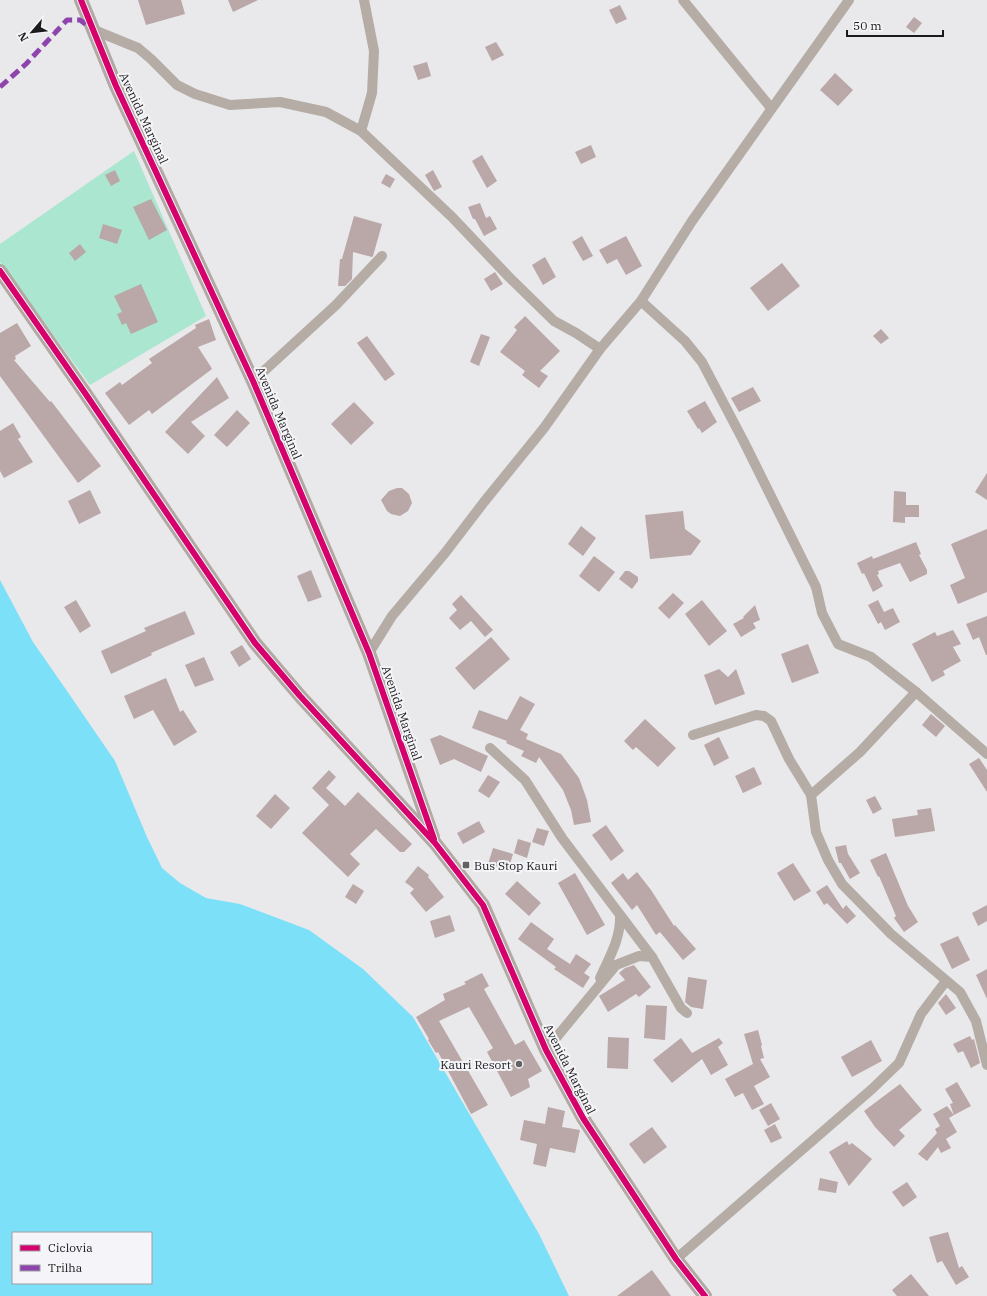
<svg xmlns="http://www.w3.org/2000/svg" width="987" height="1296" font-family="'IBM Plex Serif',serif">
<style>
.green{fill:#abe7d0}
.water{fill:#7ce0f8;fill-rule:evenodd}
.building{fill:#baa7a7}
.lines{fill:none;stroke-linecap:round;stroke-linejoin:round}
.street{stroke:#b4aca5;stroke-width:10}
.secondary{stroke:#b3a9a4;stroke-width:14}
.quiet{stroke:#8e44ad;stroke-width:5;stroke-dasharray:10 5;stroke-linecap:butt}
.cycleway-casing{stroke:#f5f5f9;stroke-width:8}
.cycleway{stroke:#d6006c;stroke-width:6}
.poi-dot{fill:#636364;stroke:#f5f5f9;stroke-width:1.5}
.labels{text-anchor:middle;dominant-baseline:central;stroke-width:4;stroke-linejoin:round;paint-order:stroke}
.street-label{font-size:12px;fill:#1b1b1c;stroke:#f5f5f9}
.poi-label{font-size:12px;fill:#1b1b1c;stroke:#f5f5f9;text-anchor:start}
</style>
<rect width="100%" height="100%" fill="#e9e8eb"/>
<!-- green -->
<polygon class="green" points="134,151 206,316 90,385 0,262 0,244"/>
<!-- water -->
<path class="water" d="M0,580L33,642L67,691L115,761L147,837L162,868L180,883L206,898L240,904L309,930L363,969L413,1017L539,1234L569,1296H0ZM13,1233H151V1283H13Z"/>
<!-- building -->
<g class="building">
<polygon points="138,0 181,0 185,14 146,25"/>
<polygon points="228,0 258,0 233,12"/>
<polygon points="620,5 627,19 616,24 609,10"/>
<polygon points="914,17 922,23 914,33 906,27"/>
<polygon points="496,42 504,55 492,61 485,47"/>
<polygon points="427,62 431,76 418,80 413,66"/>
<polygon points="835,73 853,90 838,106 820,90"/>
<polygon points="591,145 596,157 581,164 575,152"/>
<polygon points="482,155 497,181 487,188 472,161"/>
<polygon points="115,170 120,181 111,186 105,175"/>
<polygon points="433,170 442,187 434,191 425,175"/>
<polygon points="386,174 395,179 390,188 381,183"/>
<polygon points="151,199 167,230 149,240 133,207"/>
<polygon points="480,203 486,218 490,216 497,229 484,236 475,219 473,219 468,207"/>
<polygon points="354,216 382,224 373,256 372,257 353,252 352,279 345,286 338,286 340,259 342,259"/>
<polygon points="103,224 122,230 117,244 99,238"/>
<polygon points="582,236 593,256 583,261 572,242"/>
<polygon points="626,236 642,266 626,275 617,259 607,264 599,250"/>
<polygon points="80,244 86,252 75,261 69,253"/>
<polygon points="545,257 556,277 543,285 532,265"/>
<polygon points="782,263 800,286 768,311 750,288"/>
<polygon points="495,272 503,284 491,291 484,279"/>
<polygon points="141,284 158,322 131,334 126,323 122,325 117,314 122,312 114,296"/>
<polygon points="525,316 560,351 540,371 548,376 539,388 522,375 525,371 500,352 517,330 514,327"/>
<polygon points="209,319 216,340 198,347 211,367 212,369 152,414 149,410 129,425 105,393 120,382 122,385 152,363 149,359 196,328 195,325"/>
<polygon points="17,323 31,346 15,356 16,359 14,360 50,402 51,401 101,466 78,483 0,376 0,333"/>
<polygon points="881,329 889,338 881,344 873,336"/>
<polygon points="481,334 490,337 479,366 470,362"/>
<polygon points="367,336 395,374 385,381 357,343"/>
<polygon points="217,377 229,398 191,422 205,436 188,454 165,432"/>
<polygon points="753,387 761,401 739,412 731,398"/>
<polygon points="705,401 717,422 702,433 699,428 698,429 687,411"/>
<polygon points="354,402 374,423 351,445 331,424"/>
<polygon points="237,410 250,423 227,447 214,435"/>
<polygon points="13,423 21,437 18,439 33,462 4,478 0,471 0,431"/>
<polygon points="987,473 987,500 975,492"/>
<polygon points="397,488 402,488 409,494 412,503 408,511 400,516 391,514 387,511 381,500 389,491"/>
<polygon points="90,490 101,513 79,524 68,501"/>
<polygon points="894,491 906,492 906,505 919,505 919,517 905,517 905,523 893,522"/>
<polygon points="683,511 685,529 701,541 691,555 650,559 645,515"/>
<polygon points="581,526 596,538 583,556 568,544"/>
<polygon points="987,529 987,592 958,604 950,585 965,578 951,544"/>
<polygon points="916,542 921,554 919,555 927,570 927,574 910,582 900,563 878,571 879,574 877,575 883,586 873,592 864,573 862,574 857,563 872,556 873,559"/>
<polygon points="594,556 615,572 599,592 579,576"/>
<polygon points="311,570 322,597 308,602 297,576"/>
<polygon points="625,571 629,571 638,577 638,581 632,589 619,579"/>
<polygon points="673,593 684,603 669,619 658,608"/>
<polygon points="461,595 493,630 485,637 471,621 460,630 449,618 457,610 452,604"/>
<polygon points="76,600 91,626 80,633 64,607"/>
<polygon points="702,600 727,631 709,646 685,614"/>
<polygon points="878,600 884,612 893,608 900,622 885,630 881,622 878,624 868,605"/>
<polygon points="755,605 760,620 753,623 756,628 741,637 733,624 744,618 743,617"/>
<polygon points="185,611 195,634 151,653 152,655 111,674 101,651 146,631 144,628"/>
<polygon points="987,616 987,655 986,655 979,637 973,640 966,624"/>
<polygon points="953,630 961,644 953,647 961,661 943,671 945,675 932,682 912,644 935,632 937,636"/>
<polygon points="491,637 510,659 474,690 455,668"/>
<polygon points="808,644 819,673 792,683 781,654"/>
<polygon points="242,645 251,659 239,667 230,652"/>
<polygon points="204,657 214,680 195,687 185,665"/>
<polygon points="719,669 728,677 736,669 745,694 715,705 704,675"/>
<polygon points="166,678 180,712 183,710 197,732 174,746 153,710 134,719 124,696"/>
<polygon points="520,696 535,704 520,730 528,734 526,739 561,754 579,778 587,800 591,822 574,825 571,810 563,790 539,757 536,763 521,756 524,751 506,743 507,741 472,728 479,710 507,720"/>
<polygon points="931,714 945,726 936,737 922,725"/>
<polygon points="645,719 676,748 658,767 636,747 633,750 624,741"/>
<polygon points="440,735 488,756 481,772 454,759 440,765 430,739"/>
<polygon points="719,737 729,758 714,766 704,745"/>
<polygon points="979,758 987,770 987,792 969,764"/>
<polygon points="754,767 762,784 743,793 735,776"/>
<polygon points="329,770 336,777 326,788 345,806 358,792 412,844 404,852 400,852 376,829 350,854 360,864 348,877 302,833 329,805 312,788"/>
<polygon points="488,775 500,782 489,798 478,791"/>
<polygon points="275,794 290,808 271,829 256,816"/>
<polygon points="875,796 882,809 873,814 866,800"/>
<polygon points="931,808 935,831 895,837 892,819 918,815 917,810"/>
<polygon points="479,821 485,832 463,844 457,833"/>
<polygon points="606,825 624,851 611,861 592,835"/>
<polygon points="537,828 549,831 544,846 532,842"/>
<polygon points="518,839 531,843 527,858 514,853"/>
<polygon points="846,845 848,854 860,873 850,879 841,863 839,863 835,847"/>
<polygon points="493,848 513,854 508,870 488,864"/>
<polygon points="886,853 908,906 918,922 904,932 894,918 896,916 879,876 878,877 870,860"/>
<polygon points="793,863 811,891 794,901 777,873"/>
<polygon points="418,866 429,875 428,877 444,897 426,912 410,893 414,889 405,882"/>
<polygon points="637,872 651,890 674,926 675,925 696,949 683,960 660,932 656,935 637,905 632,910 611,883 623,873 628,880"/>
<polygon points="575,873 605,925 587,935 558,883"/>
<polygon points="517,881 541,903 529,916 505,894"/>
<polygon points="353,884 364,891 356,904 345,897"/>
<polygon points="827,885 843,909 846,905 856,916 847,924 827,903 824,905 816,892"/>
<polygon points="987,905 987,921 978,926 972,913"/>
<polygon points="450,915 455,931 435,938 430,921"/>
<polygon points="531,922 554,939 547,949 570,964 576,954 591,964 584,973 590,977 583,988 554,969 556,967 518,939"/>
<polygon points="958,936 970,960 952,969 940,944"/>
<polygon points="634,965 651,987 639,997 636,994 608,1012 599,996 625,980 619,973 625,968"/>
<polygon points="987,969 987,999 976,975"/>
<polygon points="482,973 489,986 484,989 515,1045 524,1040 542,1071 528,1079 530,1087 511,1097 487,1052 493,1048 469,1007 439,1021 488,1105 471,1114 438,1052 436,1053 428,1040 429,1039 416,1017 445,1000 443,994 466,984 464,982"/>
<polygon points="688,977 707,980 703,1009 691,1007 685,1002"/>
<polygon points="946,994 956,1008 946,1015 938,1003"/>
<polygon points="646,1005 667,1006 665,1040 644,1038"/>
<polygon points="758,1030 762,1045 761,1046 764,1058 760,1059 770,1077 754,1086 764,1104 752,1110 743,1093 735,1097 725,1079 753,1064 744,1034"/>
<polygon points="970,1036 972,1040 974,1039 980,1063 971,1068 963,1051 958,1053 953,1044"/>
<polygon points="608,1037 629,1038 628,1069 607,1068"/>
<polygon points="681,1038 692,1053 719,1038 723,1043 718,1047 728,1065 711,1075 702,1059 672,1083 653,1060"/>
<polygon points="871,1040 882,1061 852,1077 841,1057"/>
<polygon points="957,1082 971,1106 954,1115 950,1104 953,1103 945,1089"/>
<polygon points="900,1084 922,1110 899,1130 905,1136 894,1147 875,1127 864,1111"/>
<polygon points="771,1103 780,1119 768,1126 759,1110"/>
<polygon points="947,1106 954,1115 949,1118 957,1132 946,1139 951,1148 941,1153 938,1147 927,1161 918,1154 937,1133 935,1129 940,1126 933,1114"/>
<polygon points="548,1107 565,1111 562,1127 580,1130 575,1153 550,1148 546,1167 533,1164 537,1144 520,1140 524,1120 545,1124"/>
<polygon points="775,1124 782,1138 771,1143 764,1130"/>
<polygon points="652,1127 667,1147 644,1164 629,1144"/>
<polygon points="847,1141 849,1145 852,1143 872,1159 849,1186 829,1152"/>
<polygon points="820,1178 838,1182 836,1193 818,1190"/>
<polygon points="907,1182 917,1197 903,1207 892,1192"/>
<polygon points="948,1232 959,1268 962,1266 969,1277 956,1285 942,1261 937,1263 929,1237"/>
<polygon points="652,1270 671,1296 617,1296"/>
<polygon points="911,1274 929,1296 897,1296 892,1290"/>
</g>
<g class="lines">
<!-- street -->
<g class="street">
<polyline points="683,0 771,108"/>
<polyline points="94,30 138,48 151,59 177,85 195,94 230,105 280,102 326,112 361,131 452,217 508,276 554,321 576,333 600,349"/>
<polyline points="361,131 372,93 374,51 364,0"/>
<polyline points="641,301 685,341 702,362 744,442 816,587 822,613 838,644 871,657 916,692 987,754"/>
<polyline points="253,381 336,305 382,256"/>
<polyline points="369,653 392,616 445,553 484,502 544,428 600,349 641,301 692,221 849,0"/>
<polyline points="916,692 860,752 811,795 816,832 828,860 842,884 891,934 960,992 976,1021 987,1065"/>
<polyline points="693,735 756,715 764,716 771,721 789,759 811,795"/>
<polyline points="490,748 525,780 562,838 652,957"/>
<path d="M600,978C609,958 621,938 620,916"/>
<polyline points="546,1050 616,965 639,956 652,957 681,1008 687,1013"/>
<polyline points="676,1259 872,1089 899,1063 921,1014 946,981"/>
</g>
<!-- secondary -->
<g class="secondary">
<polyline points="81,0 116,86 253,381 369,653 433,837"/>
<polyline points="0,271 85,393 255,643 300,696 435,843 483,905 546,1050 583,1118 676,1259 705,1296"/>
</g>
<!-- quiet -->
<polyline class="quiet" points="0,87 26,64 67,20 80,20 92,29"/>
<!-- cycleway casing -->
<g class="cycleway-casing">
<g id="cycleway">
<polyline points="81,0 116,86 253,381 369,653 434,839"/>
<polyline points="0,271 85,393 255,643 300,696 435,843 483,905 546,1050 583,1118 676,1259 705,1296"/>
</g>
</g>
<!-- cycleway -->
<use href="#cycleway" class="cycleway"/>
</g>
<!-- markers -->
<g class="poi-dot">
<rect x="462" y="861" width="8" height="8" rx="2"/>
<circle cx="519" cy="1064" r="4"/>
</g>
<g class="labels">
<!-- street labels -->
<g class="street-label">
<text transform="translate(144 118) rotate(65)">Avenida Marginal</text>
<text transform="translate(279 413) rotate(67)">Avenida Marginal</text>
<text transform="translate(402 713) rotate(71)">Avenida Marginal</text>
<text transform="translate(570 1069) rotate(63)">Avenida Marginal</text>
</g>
<!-- poi labels -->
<g class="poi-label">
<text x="474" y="865">Bus Stop Kauri</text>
<text x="511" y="1064" text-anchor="end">Kauri Resort</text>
</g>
</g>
<!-- legend -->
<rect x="12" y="1232" width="140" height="52" fill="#f5f5f9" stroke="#9e9ea1"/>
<rect x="20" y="1245" width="20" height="6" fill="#d6006c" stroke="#9e9ea1"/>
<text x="48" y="1252" font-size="12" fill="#1b1b1c">Ciclovia</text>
<rect x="20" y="1265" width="20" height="6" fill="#8e44ad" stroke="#9e9ea1"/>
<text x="48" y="1272" font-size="12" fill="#1b1b1c">Trilha</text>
<!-- north arrow -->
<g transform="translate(32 32) rotate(242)" stroke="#f5f5f9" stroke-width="3" paint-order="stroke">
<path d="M0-3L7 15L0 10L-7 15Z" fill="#1b1b1c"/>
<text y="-6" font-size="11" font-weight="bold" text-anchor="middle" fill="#1b1b1c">N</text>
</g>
<!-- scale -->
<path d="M847 30v6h96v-6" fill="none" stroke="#1b1b1c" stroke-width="2"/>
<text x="853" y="30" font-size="12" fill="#1b1b1c" stroke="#f5f5f9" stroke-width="3" paint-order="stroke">50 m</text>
</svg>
